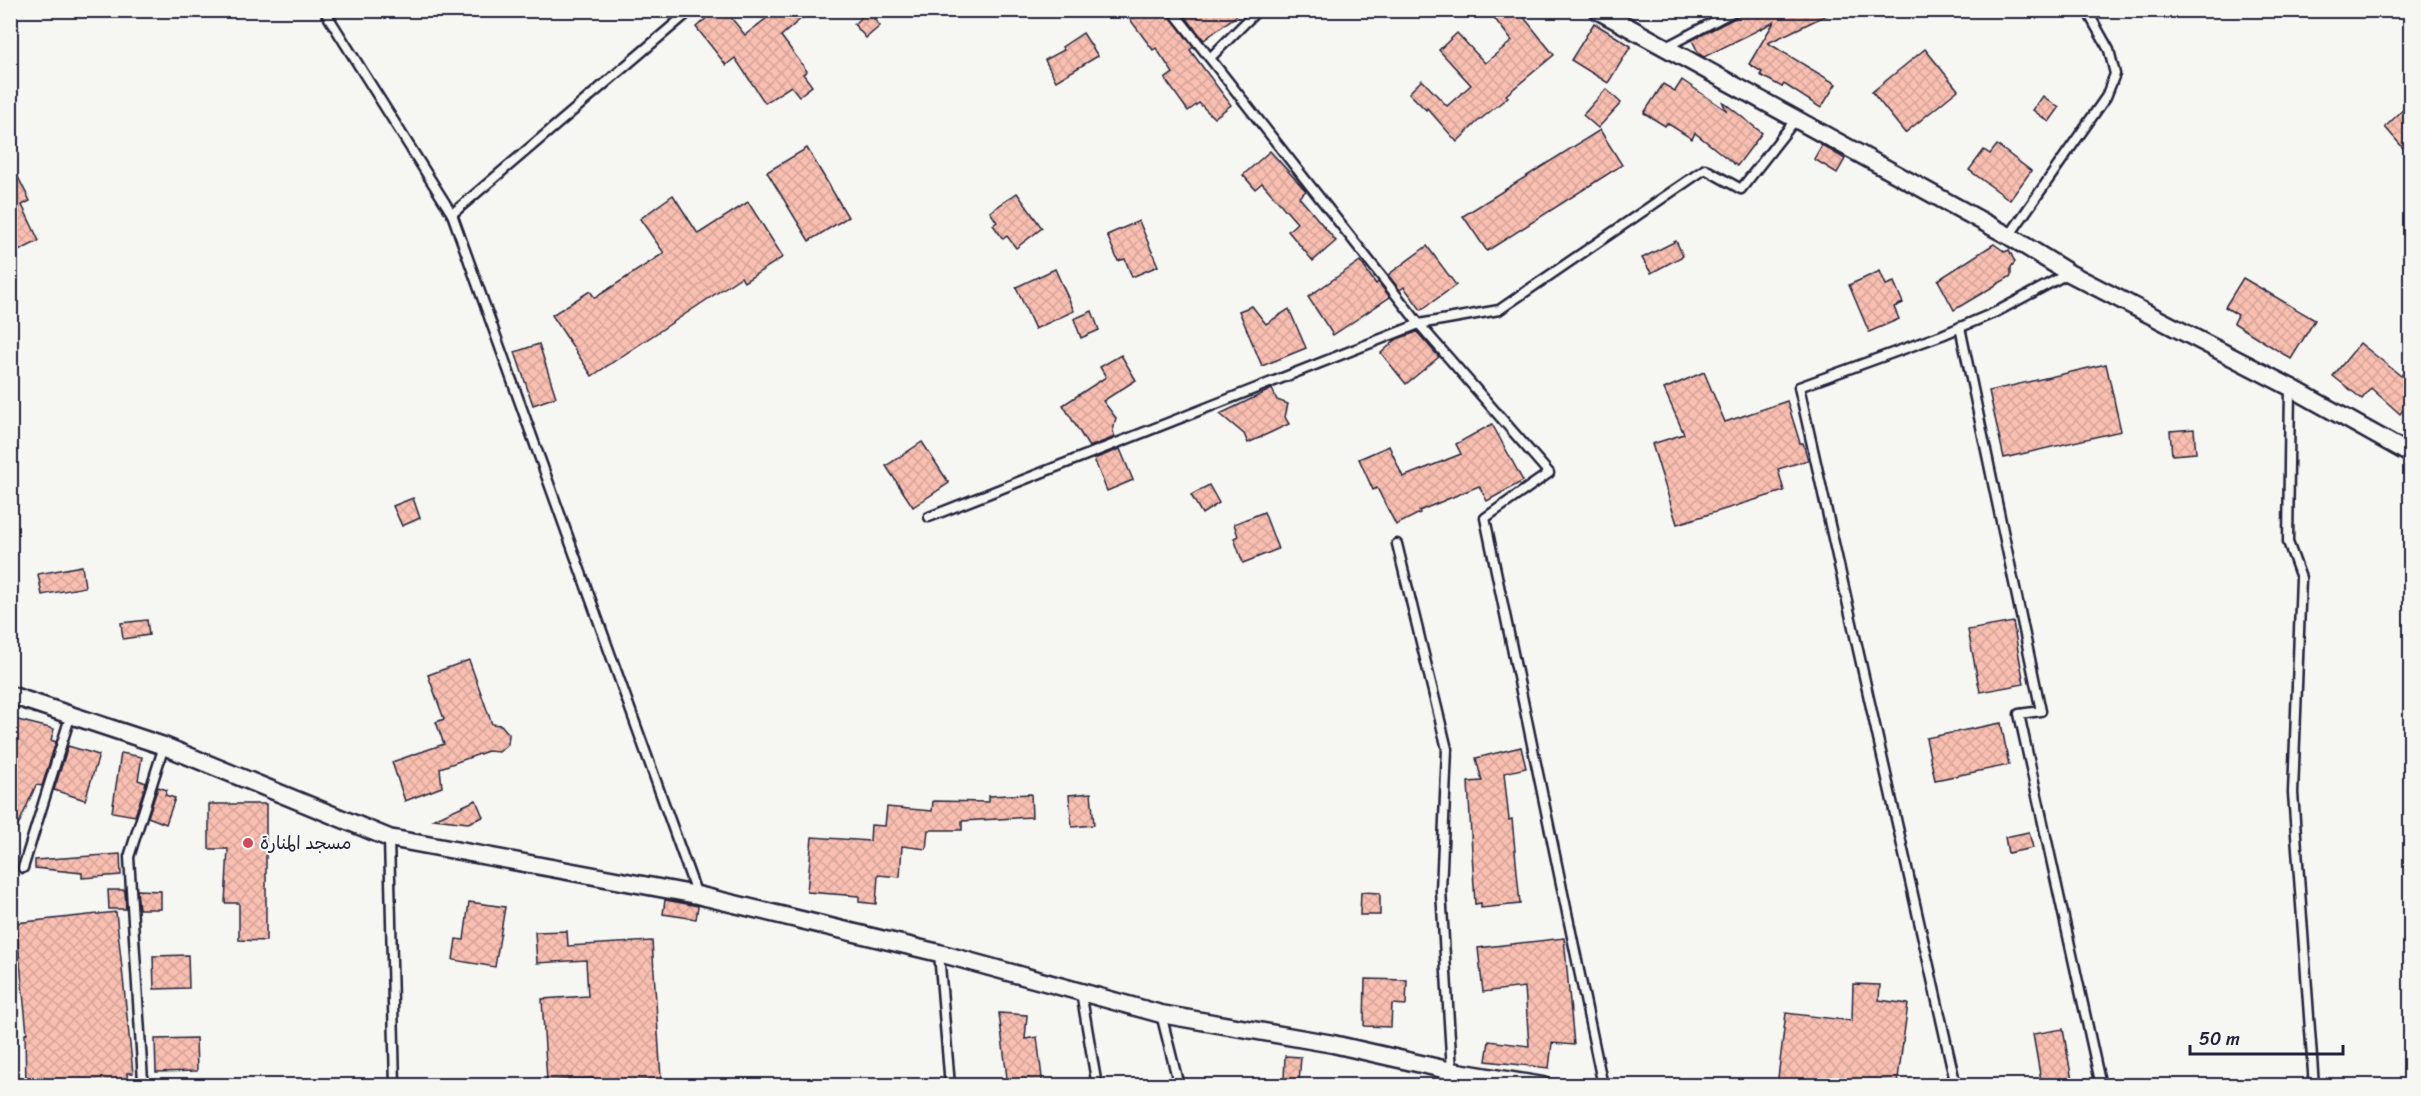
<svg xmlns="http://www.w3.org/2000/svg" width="2421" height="1096" font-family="Sriracha,'Playpen Sans Arabic',sans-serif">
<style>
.building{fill:url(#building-cross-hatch);stroke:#22223b;stroke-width:1.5}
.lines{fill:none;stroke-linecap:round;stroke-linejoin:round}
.service-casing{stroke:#22223b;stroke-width:13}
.minor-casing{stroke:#22223b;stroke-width:21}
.service{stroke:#f6f6f2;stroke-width:8}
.minor{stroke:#f6f6f2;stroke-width:16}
.poi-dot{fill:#d1495b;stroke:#f6f6f2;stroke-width:2}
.labels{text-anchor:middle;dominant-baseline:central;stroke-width:4.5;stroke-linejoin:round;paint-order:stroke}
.poi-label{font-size:18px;fill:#22223b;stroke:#f6f6f2;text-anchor:start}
</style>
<defs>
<pattern id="building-cross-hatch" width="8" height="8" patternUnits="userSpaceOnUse" patternTransform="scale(1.5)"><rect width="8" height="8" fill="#f9bfb1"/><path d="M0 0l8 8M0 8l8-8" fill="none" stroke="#d5a499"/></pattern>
</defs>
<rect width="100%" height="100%" fill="#f6f6f2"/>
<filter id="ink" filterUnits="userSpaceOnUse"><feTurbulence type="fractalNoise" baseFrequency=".0167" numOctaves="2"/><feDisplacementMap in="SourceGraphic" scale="12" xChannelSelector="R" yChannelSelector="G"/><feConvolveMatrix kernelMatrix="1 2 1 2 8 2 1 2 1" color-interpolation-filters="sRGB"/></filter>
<g filter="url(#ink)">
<!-- building -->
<g class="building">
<polygon points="716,10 725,10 745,35 777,10 811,10 781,36 807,71 803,74 812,86 799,96 791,86 765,103 735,58 726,65 696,27"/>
<polygon points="1123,10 1166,10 1193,47 1190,50 1231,105 1214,118 1199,103 1188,111 1165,79 1173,73 1156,48 1153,50"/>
<polygon points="1180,10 1244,10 1204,40"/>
<polygon points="1488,10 1518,10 1554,55 1506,95 1508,97 1476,123 1457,142 1427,108 1426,110 1409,93 1422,80 1447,106 1471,85 1439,50 1457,33 1485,63 1512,41"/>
<polygon points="868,11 880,26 866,38 854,24"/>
<polygon points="1742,11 1837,10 1768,43 1836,84 1821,108 1784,84 1782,87 1760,75 1762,72 1749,64 1774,22 1704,57 1699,54 1692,40 1739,16"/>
<polygon points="1594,23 1631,46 1608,83 1571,60"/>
<polygon points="1083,33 1098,56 1056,81 1045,60 1064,50 1062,47"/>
<polygon points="1925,49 1958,90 1905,133 1872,92"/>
<polygon points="1682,80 1726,110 1722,101 1762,133 1737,166 1695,133 1692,139 1667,123 1665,126 1644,113 1663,84 1675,91"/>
<polygon points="1606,89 1621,103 1598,128 1583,115"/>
<polygon points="2043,96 2059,108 2049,122 2033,110"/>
<polygon points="2410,103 2410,156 2385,127"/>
<polygon points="1600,130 1622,165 1487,251 1463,216"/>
<polygon points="1822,145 1845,159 1837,173 1814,159"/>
<polygon points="1997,145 2031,171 2010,200 1969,170 1984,150 1990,154"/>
<polygon points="807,148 848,217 809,241 767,172"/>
<polygon points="1270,151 1306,191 1299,197 1336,241 1313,261 1288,231 1297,223 1262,183 1255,189 1243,175"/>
<polygon points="10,161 30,201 22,205 39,241 10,255"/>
<polygon points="1017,193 1042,228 1016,248 1007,236 1003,239 993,225 997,222 990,212"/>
<polygon points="673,195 698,234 748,202 783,257 744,282 741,277 592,376 552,315 590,291 595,298 664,253 640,219"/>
<polygon points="1139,221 1158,266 1132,277 1125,259 1118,261 1107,235"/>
<polygon points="1676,241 1683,256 1651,273 1642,258"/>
<polygon points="1994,244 2005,252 2009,250 2015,262 2011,267 2011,276 1954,310 1938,280"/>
<polygon points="1427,246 1456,285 1421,310 1404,287 1400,290 1388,275"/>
<polygon points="1360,261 1376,284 1378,282 1390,297 1333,335 1308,297"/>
<polygon points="1055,269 1074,311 1035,329 1016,287"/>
<polygon points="1880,271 1886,285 1894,282 1903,303 1894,307 1899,319 1869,332 1849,285"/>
<polygon points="2243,278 2315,320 2291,359 2234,323 2238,315 2225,307"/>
<polygon points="1252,306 1266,324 1289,309 1306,348 1262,366 1239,311"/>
<polygon points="1092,311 1099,330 1081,338 1074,319"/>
<polygon points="1417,332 1439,357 1406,384 1381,353 1397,339"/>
<polygon points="2360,343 2401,376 2410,364 2410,401 2400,414 2371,388 2362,399 2333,376"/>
<polygon points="539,344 556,397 533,405 515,352"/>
<polygon points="1121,355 1136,380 1103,401 1116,418 1113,431 1115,437 1089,447 1063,405 1106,377 1100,367"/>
<polygon points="2106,364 2121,431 2004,458 1989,391"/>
<polygon points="1704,372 1725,422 1787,401 1800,443 1803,443 1808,460 1778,469 1784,491 1677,524 1652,444 1684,434 1664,389"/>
<polygon points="1272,389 1277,400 1288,404 1285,417 1289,424 1248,443 1244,434 1220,414"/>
<polygon points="1492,424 1523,481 1487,501 1479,486 1419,511 1420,513 1396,525 1377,488 1373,490 1359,459 1389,446 1403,477 1461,454 1456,444"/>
<polygon points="2194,429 2196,453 2172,455 2170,431"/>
<polygon points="922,442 949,483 913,507 886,466"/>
<polygon points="1120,449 1133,480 1107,491 1094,459"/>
<polygon points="1209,485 1219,503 1202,514 1191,495"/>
<polygon points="413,498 420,518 402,526 393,506"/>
<polygon points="1264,512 1278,549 1243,563 1234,538 1238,536 1234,524"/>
<polygon points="82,566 85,587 42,595 38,574"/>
<polygon points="147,620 149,635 123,639 121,623"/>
<polygon points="2013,622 2024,684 1980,692 1968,630"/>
<polygon points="469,660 492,724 501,725 509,734 508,744 499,752 488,751 440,768 442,787 405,801 392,762 444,744 436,722 444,719 428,675"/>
<polygon points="10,718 54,729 51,740 56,742 42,786 36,785 10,844"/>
<polygon points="2001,723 2009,765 1935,780 1926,738"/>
<polygon points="68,746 99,755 85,800 54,790"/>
<polygon points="1521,747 1526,768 1504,773 1509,820 1512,819 1520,904 1481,908 1481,903 1475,904 1468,782 1482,781 1476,758"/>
<polygon points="121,753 142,757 138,780 146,783 135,816 112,812"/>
<polygon points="158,787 167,790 165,795 175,798 166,824 148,817"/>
<polygon points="1091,793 1094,825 1072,827 1069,795"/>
<polygon points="1031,794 1032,817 962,821 962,830 928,830 926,849 902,846 900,877 878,875 876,904 859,902 859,896 807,892 812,837 870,841 871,825 885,826 887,807 932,811 933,801 989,802 989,796"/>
<polygon points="476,800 483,817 468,823 434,819"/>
<polygon points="209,804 266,804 266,941 239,940 239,903 225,903 228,849 209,849"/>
<polygon points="2029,832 2033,848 2008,853 2005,837"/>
<polygon points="120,854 121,875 82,878 82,873 35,868 35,860"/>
<polygon points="108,890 125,890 126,909 109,909"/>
<polygon points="137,890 161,891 161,909 139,909"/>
<polygon points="1361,892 1380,893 1380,915 1360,915"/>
<polygon points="665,900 698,906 696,919 663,914"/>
<polygon points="469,902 505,907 495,967 453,960 456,939 464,940"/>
<polygon points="116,912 133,1073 127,1073 128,1086 26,1086 25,1034 27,1033 16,923"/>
<polygon points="567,931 568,946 652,941 661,1079 594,1083 593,1078 547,1081 542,999 588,996 586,960 537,963 535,932"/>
<polygon points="1564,938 1574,1045 1552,1043 1549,1068 1486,1061 1489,1041 1529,1046 1525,987 1483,992 1478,948"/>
<polygon points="188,955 189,988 154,989 153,956"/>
<polygon points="1365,979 1407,980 1406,1005 1392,1004 1391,1027 1364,1026"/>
<polygon points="1853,984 1880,985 1879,1000 1908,1004 1897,1086 1777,1086 1786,1013 1852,1021"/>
<polygon points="999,1013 1027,1015 1025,1039 1037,1037 1043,1086 1008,1086"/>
<polygon points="2063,1029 2073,1086 2042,1086 2033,1034"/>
<polygon points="196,1038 197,1071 156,1072 155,1039"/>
<polygon points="1285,1056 1301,1057 1299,1082 1284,1081"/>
</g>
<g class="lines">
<!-- service casing -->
<g class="service-casing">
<g id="service">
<polyline points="324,10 452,214 697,895"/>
<polyline points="1172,10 1419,324 1549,473 1485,518 1603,1086"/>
<polyline points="1664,48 1736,10"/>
<polyline points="1210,58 1258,10"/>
<polyline points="452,214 691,10"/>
<polyline points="2009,236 2106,97 2115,74 2109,50 2090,16 2090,10"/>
<polyline points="1960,327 2041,711 2019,714 2101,1086"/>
<polyline points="2290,387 2288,542 2301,578 2293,793 2314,1086"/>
<polyline points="929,517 1419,324 1499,310 1705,169 1741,189 1796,119"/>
<polyline points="1397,544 1447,749 1441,891 1452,1071"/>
<polyline points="389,838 395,1086"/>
<polyline points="23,868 71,714"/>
<polyline points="939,953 950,1086"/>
<polyline points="1081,992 1097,1086"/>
<polyline points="1161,1014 1179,1086"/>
<polyline points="143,1081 129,857 164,746"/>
<polyline points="1956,1086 1799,387 1942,335 1996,312 2069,273"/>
</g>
</g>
<!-- minor casing -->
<g class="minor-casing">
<g id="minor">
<polyline points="1597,10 2009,236 2069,273 2290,387 2410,454"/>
<polyline points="10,695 164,746 389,838 697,895 939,953 1161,1014 1333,1044 1452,1071 1543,1086"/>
</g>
</g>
<!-- service -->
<use href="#service" class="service"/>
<!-- minor -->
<use href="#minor" class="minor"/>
</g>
</g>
<!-- markers -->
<circle class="poi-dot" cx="248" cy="843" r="6"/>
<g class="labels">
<!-- poi labels -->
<g class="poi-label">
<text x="260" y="843">مسجد المنارة</text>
</g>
</g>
<!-- margin -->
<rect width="2421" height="1096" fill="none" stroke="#f6f6f2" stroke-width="36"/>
<rect x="18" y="18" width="2385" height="1060" fill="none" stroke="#22223b" stroke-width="2" filter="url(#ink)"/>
<!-- scale -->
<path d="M2190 1045v9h153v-9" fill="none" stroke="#22223b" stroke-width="3"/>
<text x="2199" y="1045" font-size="18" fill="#22223b" stroke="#f6f6f2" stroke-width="4.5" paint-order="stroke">50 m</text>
</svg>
